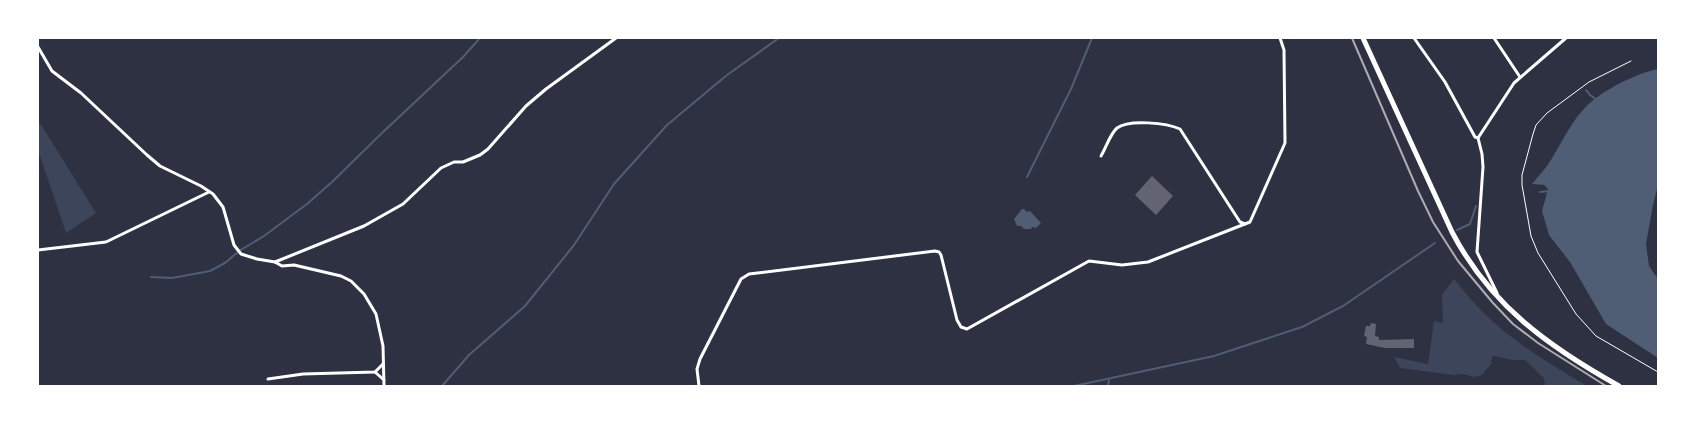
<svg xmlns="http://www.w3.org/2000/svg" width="1696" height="424" font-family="'Fira Sans Condensed',sans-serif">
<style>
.green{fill:#3c4559}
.water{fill:#4f5d75}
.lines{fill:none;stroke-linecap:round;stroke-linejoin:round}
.stream{stroke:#4f5d75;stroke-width:2}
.building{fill:#626471}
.path{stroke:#fff;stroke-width:1}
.minor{stroke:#fff;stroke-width:3}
.primary{stroke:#fff;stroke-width:5}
.rail{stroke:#abadb3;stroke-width:2}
</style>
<rect width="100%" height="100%" fill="#2d3142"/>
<!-- green -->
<g class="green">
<polygon points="40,123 96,213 66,233 38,150 38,124"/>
<path d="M1454,279C1462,288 1469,298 1477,306C1508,339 1548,363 1587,386H1545L1544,378L1525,360H1512L1495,356L1492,357L1491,364L1482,375L1474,377L1463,374L1454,375L1400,368L1394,357L1428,364L1434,321L1443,323L1442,295Z"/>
</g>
<!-- water -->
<g class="water">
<path d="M1658,69V185L1653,205L1646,244L1649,266L1658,279V358L1606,324L1570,262L1549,235L1542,211L1548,189L1544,185L1532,184C1537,178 1542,172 1547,166C1559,148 1568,127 1582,111C1598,92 1634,74 1658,69Z"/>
<polygon points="1022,209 1024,209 1027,212 1030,211 1041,223 1036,228 1032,227 1031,229 1024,229 1021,226 1017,226 1014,219"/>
</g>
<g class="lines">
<!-- stream -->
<g class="stream">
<polyline points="1586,90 1590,95 1597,100"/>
<polyline points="1027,177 1071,89 1092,38"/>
<polyline points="1540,192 1550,191"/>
<polyline points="1457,230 1470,224 1476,206"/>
<polyline points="151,277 172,278 210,271 225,263 239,251 264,236 307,204 332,182 382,133 463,57 480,38"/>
<polyline points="442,386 469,355 525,306 574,245 614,184 667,125 727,75 779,38"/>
<polyline points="1074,386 1214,356 1302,327 1343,306 1435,243"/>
<polyline points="1108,386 1109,379"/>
</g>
</g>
<!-- building -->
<g class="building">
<polygon points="1152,176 1173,196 1156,215 1135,195"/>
<polygon points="1371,323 1376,324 1375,336 1379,337 1379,340 1414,339 1414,348 1385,348 1366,344 1367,337 1364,336 1366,326 1370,326"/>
</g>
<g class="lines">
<!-- path -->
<polyline class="path" points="1631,61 1589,82 1547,113 1536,125 1533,134 1522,175 1522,185 1531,236 1538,253 1576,314 1596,336 1658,372"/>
<!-- minor -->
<g class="minor">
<polyline points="1414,38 1445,82 1475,137 1478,138 1482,154 1483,167 1477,252 1497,293"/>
<polyline points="1494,38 1520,77"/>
<polyline points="38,47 52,71 81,93 147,155 160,166 201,186 213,194 223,207 234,245 241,254 257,259 275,262 282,266 294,265 341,276 351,281 364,294 376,314 383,346 384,386"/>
<polyline points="1478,138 1514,83 1566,38"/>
<path d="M1101,156C1106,148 1110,134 1117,128C1129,119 1167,123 1180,129L1240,222L1245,224"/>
<polyline points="38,250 106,242 209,192"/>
<polyline points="275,262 364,226 403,204 441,168 454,162 463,162 480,155 488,149 526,106 546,89 616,38"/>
<polyline points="375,372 384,380"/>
<polyline points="268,379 303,374 375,372 383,364"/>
<polyline points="699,386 697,369 700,359 741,279 749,274 935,251 939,252 941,255 957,320 961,327 967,329 1089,261 1122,265 1148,262 1250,222 1285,143 1284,50 1280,38"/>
</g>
<!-- primary -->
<path class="primary" d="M1363,38L1452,232C1490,305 1549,347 1619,386"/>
<!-- rail -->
<polyline class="rail" points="1352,38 1418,191 1433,222 1458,261 1493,303 1513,324 1538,343 1606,386"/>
</g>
<!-- border -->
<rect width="1696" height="424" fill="none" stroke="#ffffff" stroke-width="78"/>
</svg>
